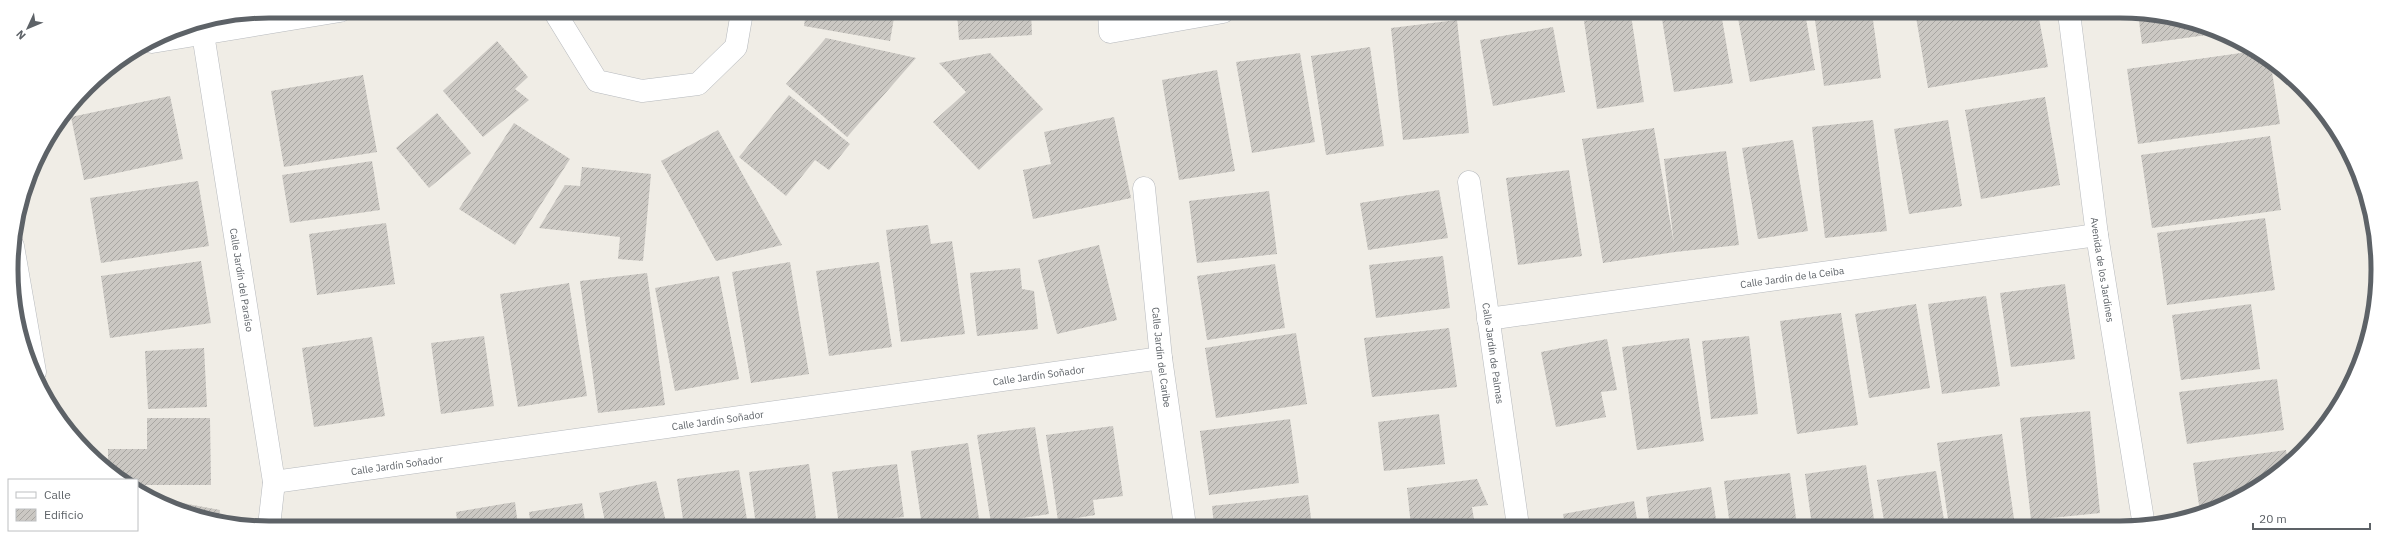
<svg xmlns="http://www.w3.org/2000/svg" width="2389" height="539" font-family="'IBM Plex Sans',sans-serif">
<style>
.building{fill:url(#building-hatch)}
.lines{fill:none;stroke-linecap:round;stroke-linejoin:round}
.minor-casing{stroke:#b6b9bd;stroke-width:23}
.minor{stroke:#fff;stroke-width:22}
.labels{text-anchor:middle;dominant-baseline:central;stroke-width:3.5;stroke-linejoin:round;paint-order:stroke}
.street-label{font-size:10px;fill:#5d6267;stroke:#fff}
.rim{fill:none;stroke:#5d6267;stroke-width:5}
</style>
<defs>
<pattern id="building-hatch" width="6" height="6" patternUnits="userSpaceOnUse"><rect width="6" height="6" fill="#cbc8c3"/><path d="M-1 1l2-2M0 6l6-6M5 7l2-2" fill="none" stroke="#a8a6a2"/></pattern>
</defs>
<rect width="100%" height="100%" fill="#f0ede6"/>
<!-- building -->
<g class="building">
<polygon points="806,12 895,12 890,41 804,26"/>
<polygon points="957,12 1031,12 1032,35 959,40"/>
<polygon points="1661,13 1721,13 1733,83 1674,92"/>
<polygon points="1737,13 1805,13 1815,70 1750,82"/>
<polygon points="1814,13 1872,13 1881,78 1824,86"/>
<polygon points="1941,13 2038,13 2048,67 1928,88 1916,17"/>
<polygon points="2138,13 2153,13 2214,34 2142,44"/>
<polygon points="1631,15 1644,102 1597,109 1584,21"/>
<polygon points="1457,20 1469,133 1403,140 1391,28"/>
<polygon points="1553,27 1565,92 1493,106 1480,40"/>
<polygon points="826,38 916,58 847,137 786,84"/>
<polygon points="497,41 528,77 515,89 529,100 483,137 443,91"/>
<polygon points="1370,47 1384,146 1326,155 1311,56"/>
<polygon points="2255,51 2271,65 2280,124 2138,144 2127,69"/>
<polygon points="990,53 1043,109 979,170 933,122 966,92 939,63"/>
<polygon points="1300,53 1315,142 1252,153 1236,62"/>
<polygon points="1217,70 1235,171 1179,180 1162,80"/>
<polygon points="363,75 377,152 284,167 271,91"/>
<polygon points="789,95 850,144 829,170 815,160 786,196 739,157"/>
<polygon points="170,96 183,159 84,180 71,117"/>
<polygon points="2045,97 2060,185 1981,199 1965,110"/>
<polygon points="437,113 471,153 429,188 396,148"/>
<polygon points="1114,117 1131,198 1033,219 1023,170 1051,164 1044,132"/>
<polygon points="1873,120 1887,231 1825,238 1812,127"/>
<polygon points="1948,120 1962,206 1909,214 1894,129"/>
<polygon points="514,123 570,159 515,245 459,209"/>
<polygon points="1654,128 1674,244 1664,159 1726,151 1739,245 1675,252 1603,263 1582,139"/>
<polygon points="718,130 782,245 716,261 661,161"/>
<polygon points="2270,136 2281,210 2152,228 2141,155"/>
<polygon points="1793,140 1808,231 1758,239 1742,148"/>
<polygon points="372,161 380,210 290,223 282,175"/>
<polygon points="582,167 651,174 643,261 618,259 620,237 539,228 565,185 580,186"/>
<polygon points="1569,170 1582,256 1518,265 1506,178"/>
<polygon points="198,181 209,246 101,263 90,198"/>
<polygon points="1439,190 1448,238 1368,250 1360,203"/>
<polygon points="1269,191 1277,254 1197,263 1189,201"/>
<polygon points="2265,218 2275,290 2167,305 2157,233"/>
<polygon points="386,223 395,284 317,295 309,234"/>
<polygon points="928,225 931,244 952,241 965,334 901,342 886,230"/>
<polygon points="1099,245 1117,320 1057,334 1038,260"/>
<polygon points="1443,256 1450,308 1376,318 1369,265"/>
<polygon points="201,261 211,323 110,338 101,276"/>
<polygon points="790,262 809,374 751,383 732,272"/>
<polygon points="879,262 892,347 829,356 816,271"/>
<polygon points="1275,264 1285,328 1207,340 1197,276"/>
<polygon points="1020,268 1022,289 1034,291 1038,329 977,336 970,273"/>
<polygon points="647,273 665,405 598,413 580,281"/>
<polygon points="719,276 739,379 675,391 655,288"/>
<polygon points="569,283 587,396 518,407 500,294"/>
<polygon points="2065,284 2075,359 2011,367 2000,293"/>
<polygon points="1986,296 2000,386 1942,394 1928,304"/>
<polygon points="1916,304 1930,388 1869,398 1855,314"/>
<polygon points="2251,304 2260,369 2181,380 2172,315"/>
<polygon points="1841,313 1858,425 1797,434 1780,321"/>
<polygon points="1449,328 1457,387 1372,397 1364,338"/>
<polygon points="1296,333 1307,404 1216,418 1205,348"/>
<polygon points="484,336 494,406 441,414 431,343"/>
<polygon points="1749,336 1758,414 1711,419 1702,341"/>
<polygon points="372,337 385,416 314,427 302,348"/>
<polygon points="1689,338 1704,441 1637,450 1622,347"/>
<polygon points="1607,339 1617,390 1601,392 1606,417 1556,427 1541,352"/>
<polygon points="204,348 207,407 148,409 145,351"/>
<polygon points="2277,379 2284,430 2187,444 2179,392"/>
<polygon points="2090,411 2100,513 2031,520 2020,418"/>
<polygon points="1439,414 1445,464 1384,471 1378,422"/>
<polygon points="147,418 210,418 211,485 137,485 137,480 125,480 108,465 108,449 147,449"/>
<polygon points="1290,419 1299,483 1209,495 1200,431"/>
<polygon points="1113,426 1123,496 1093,500 1095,515 1058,521 1046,435"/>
<polygon points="1035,427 1049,514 991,523 977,435"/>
<polygon points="2002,434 2015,526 1949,526 1937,443"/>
<polygon points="968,443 980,526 922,526 911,451"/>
<polygon points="2286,450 2288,463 2234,501 2200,512 2193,463"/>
<polygon points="809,464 817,526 756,526 749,472"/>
<polygon points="897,464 904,517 884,519 884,526 839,526 832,472"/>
<polygon points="1866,465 1875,526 1812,526 1805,474"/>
<polygon points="739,470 748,526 684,526 677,479"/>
<polygon points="1936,471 1945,526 1885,526 1877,480"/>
<polygon points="1790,473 1797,526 1730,526 1724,481"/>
<polygon points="1477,479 1488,505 1472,507 1475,526 1411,526 1407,488"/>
<polygon points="656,481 667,526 606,526 599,493"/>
<polygon points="1711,487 1717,526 1650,526 1646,497"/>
<polygon points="1308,495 1312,526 1214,526 1212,506"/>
<polygon points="155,498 220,510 218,520 181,507"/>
<polygon points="1634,501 1638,526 1565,526 1563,514"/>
<polygon points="515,502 518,526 458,526 456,512"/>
<polygon points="582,503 586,526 531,526 529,512"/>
</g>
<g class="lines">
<!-- minor casing -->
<g class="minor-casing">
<g id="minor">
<polyline points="554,11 597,81 642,91 698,84 736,47 742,12"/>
<polyline points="1109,12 1110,32 1223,12"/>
<path id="s1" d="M2069,13L2097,235L2144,526"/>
<path id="s2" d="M203,34L274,482L269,526"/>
<polyline points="152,42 340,11"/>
<path id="s3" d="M1469,182L1518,526"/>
<path id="s4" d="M1144,188L1161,358L1185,526"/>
<polyline points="13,246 35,372"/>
<path id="s5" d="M1488,319L2097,235"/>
<path id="s6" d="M274,482L1161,358"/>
</g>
</g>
<!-- minor -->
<use href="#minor" class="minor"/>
</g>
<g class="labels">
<!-- street labels -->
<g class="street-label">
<text stroke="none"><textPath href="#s1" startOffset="259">Avenida de los Jardines</textPath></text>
<text stroke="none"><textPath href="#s5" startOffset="307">Calle Jardín de la Ceiba</textPath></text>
<text stroke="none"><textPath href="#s2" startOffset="249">Calle Jardín del Paraíso</textPath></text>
<text stroke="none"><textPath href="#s3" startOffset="173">Calle Jardín de Palmas</textPath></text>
<text stroke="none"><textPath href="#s4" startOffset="170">Calle Jardín del Caribe</textPath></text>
<text stroke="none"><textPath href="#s6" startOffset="772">Calle Jardín Soñador</textPath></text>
<text stroke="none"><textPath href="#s6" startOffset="448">Calle Jardín Soñador</textPath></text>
<text stroke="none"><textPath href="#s6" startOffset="124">Calle Jardín Soñador</textPath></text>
</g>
</g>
<!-- crop -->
<path d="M0 0H2389V539H0ZM269 18H2120A251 251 0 0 1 2371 269V270A251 251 0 0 1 2120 521H269A251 251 0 0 1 18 270V269A251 251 0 0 1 269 18Z" fill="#fff" fill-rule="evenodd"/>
<path class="rim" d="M269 18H2120A251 251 0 0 1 2371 269V270A251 251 0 0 1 2120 521H269A251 251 0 0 1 18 270V269A251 251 0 0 1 269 18Z"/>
<!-- legend -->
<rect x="8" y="479" width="130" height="52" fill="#ffffff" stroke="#bec0c2"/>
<rect x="16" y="492" width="20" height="6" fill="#ffffff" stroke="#bec0c2"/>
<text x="44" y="499" font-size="12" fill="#5d6267">Calle</text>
<rect x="16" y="509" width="20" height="12" fill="url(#building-hatch)" stroke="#bec0c2"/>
<text x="44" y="519" font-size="12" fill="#5d6267">Edificio</text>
<!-- north arrow -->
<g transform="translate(28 28) rotate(226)" stroke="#ffffff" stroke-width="3" paint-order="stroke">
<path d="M0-3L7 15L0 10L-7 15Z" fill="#5d6267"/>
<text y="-6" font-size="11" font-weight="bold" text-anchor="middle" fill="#5d6267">N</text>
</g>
<!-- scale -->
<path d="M2253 523v6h117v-6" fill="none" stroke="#5d6267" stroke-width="2"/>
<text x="2259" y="523" font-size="12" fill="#5d6267" stroke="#ffffff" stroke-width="3" paint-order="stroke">20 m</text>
</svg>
